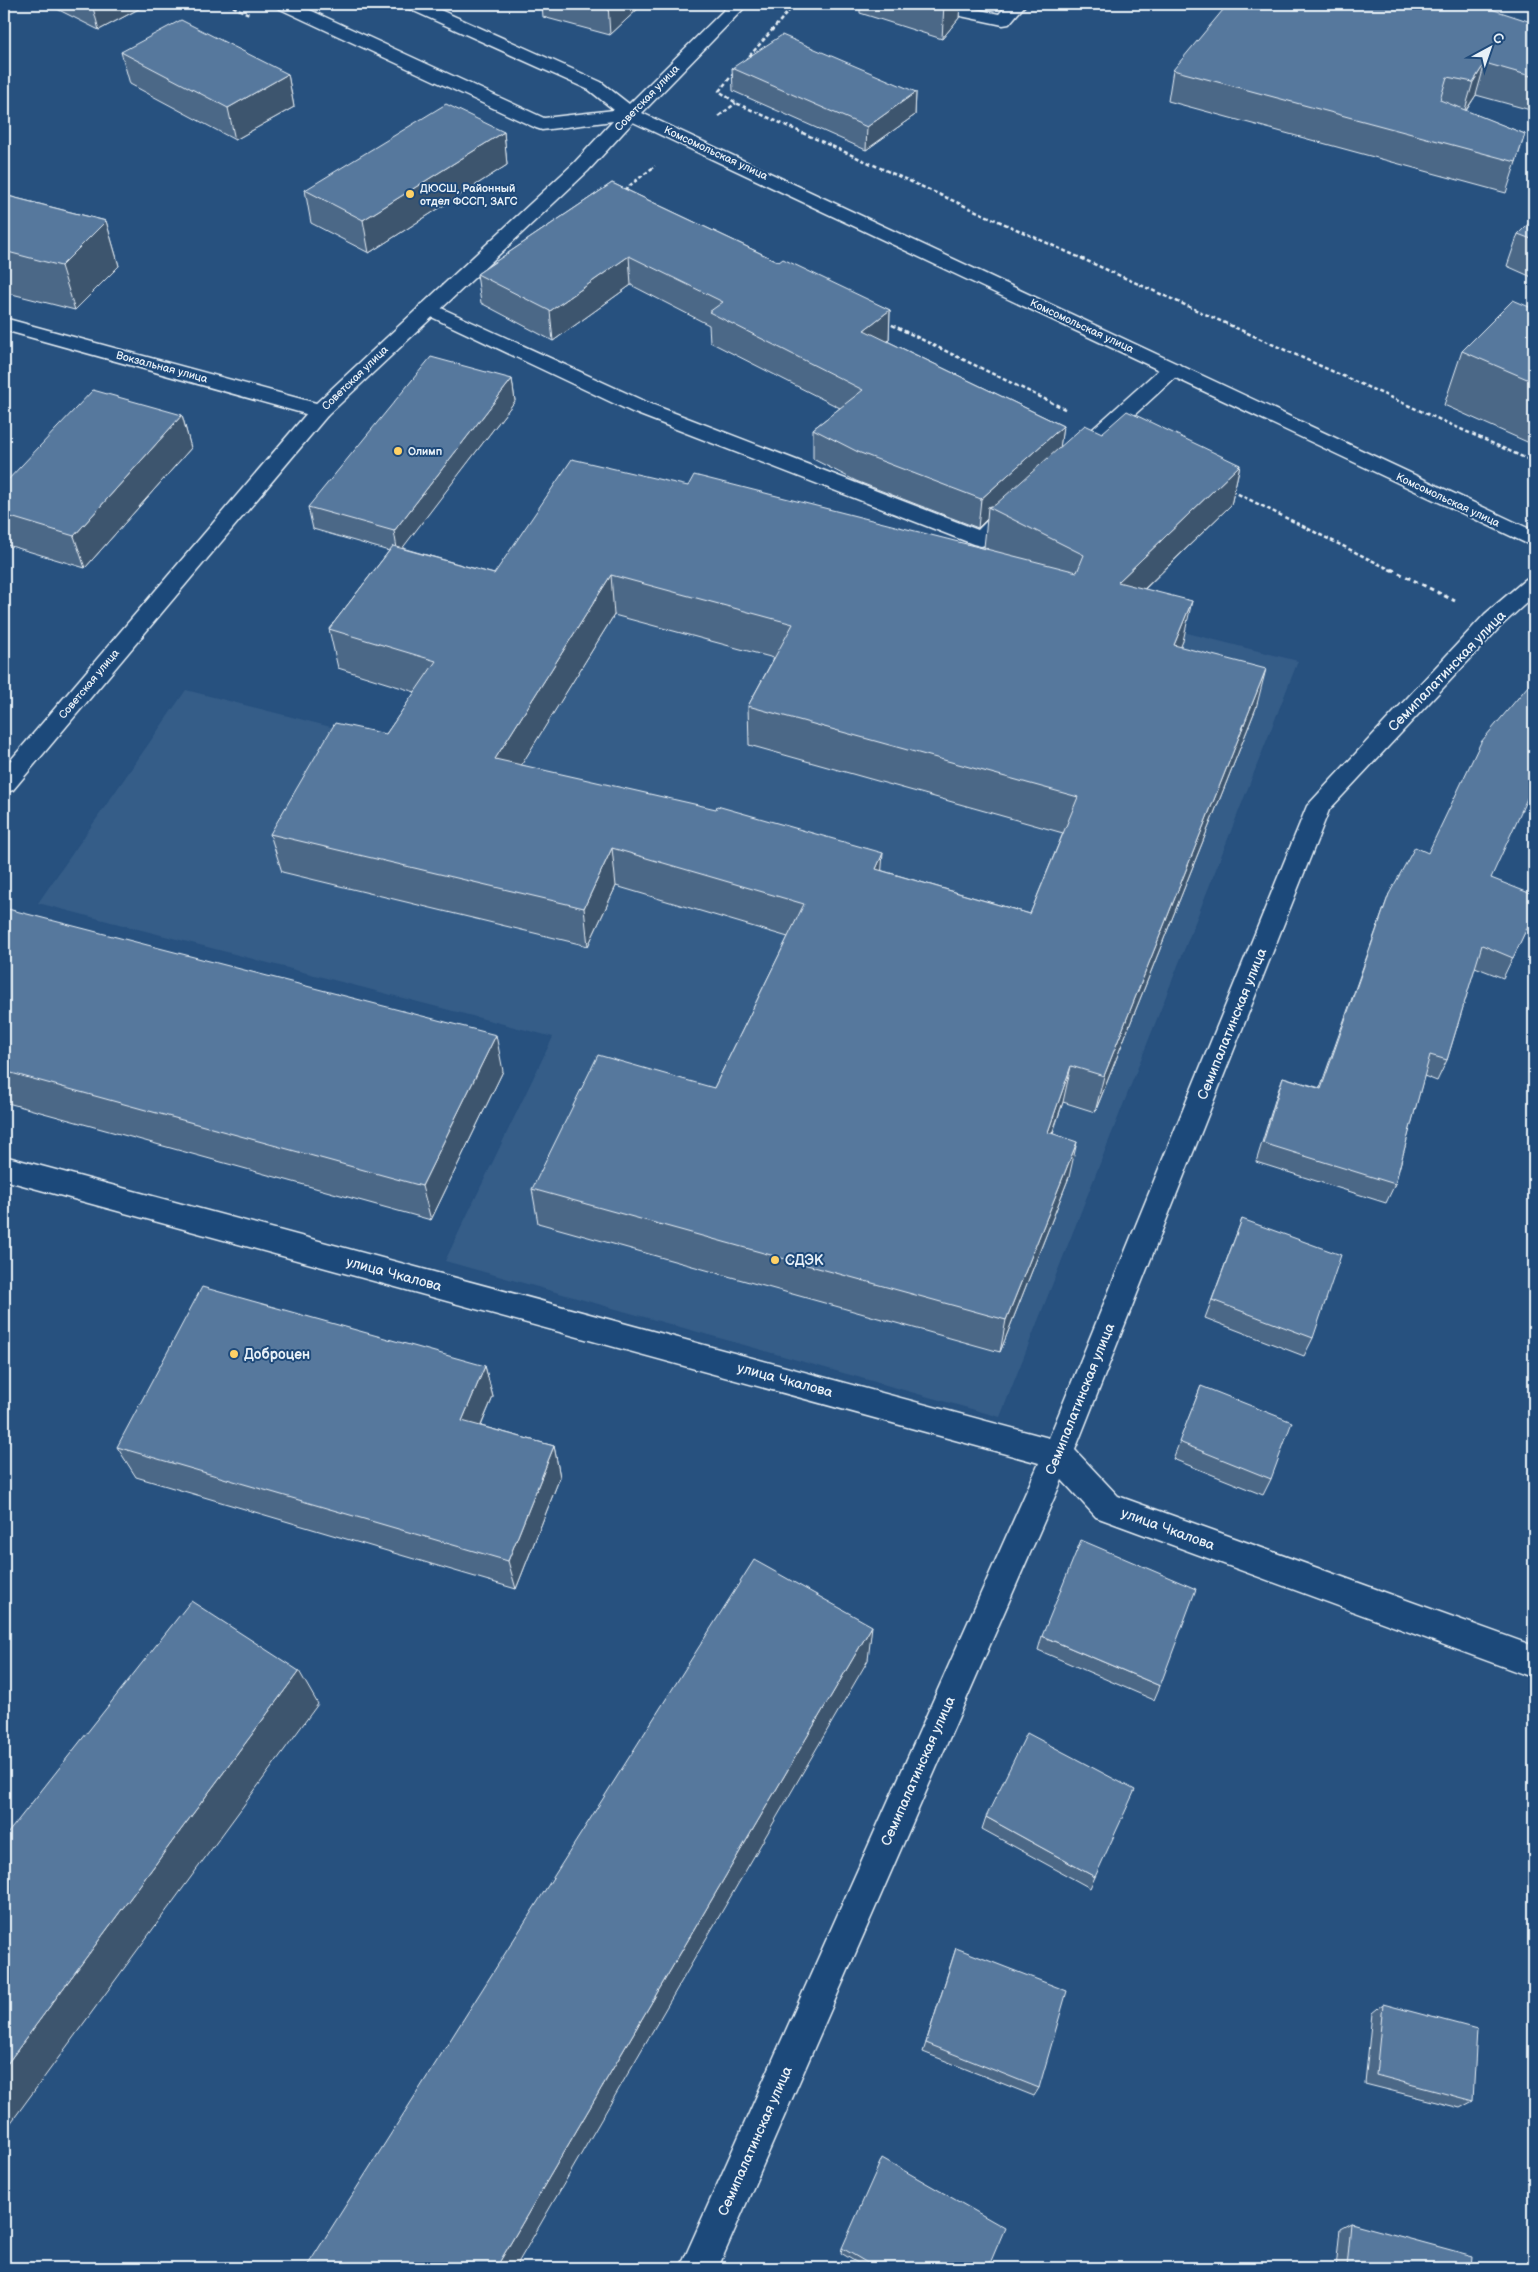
<svg xmlns="http://www.w3.org/2000/svg" width="1538" height="2272" font-family="'Balsamiq Sans',sans-serif">
<style>
.built{fill:#355d88}
.lines{fill:none;stroke-linecap:round;stroke-linejoin:round}
.service-casing{stroke:#e8f1f8;stroke-width:3}
.minor-casing{stroke:#e8f1f8;stroke-width:3}
.secondary-casing{stroke:#e8f1f8;stroke-width:3}
.path-far1{stroke:#e8f1f8;stroke-width:2.5;stroke-dasharray:4 2.5;stroke-linecap:butt}
.path{stroke:#e8f1f8;stroke-width:3;stroke-dasharray:4.5 4;stroke-linecap:butt}
.service{fill:#1f4a7a;fill-rule:evenodd}
.minor{fill:#1f4a7a;fill-rule:evenodd}
.secondary{fill:#1f4a7a;fill-rule:evenodd}
.wall{fill:#4b6787;stroke:#e8f1f8;fill-rule:evenodd}
.shaded-wall{fill:#3d546e;stroke:#e8f1f8}
.building{fill:#57789d;stroke:#e8f1f8;fill-rule:evenodd}
.poi-dot{fill:#ffd166;stroke:#1f4a7a;stroke-width:2}
.labels{text-anchor:middle;dominant-baseline:central;stroke-width:4;stroke-linejoin:round;paint-order:stroke}
.far-street-label{font-size:11px;fill:#e8f1f8;stroke:#1f4a7a}
.far-poi-label{font-size:11px;font-weight:bold;fill:#e8f1f8;stroke:#1f4a7a;text-anchor:start}
.street-label{font-size:14px;fill:#e8f1f8;stroke:#1f4a7a}
.poi-label{font-size:14px;font-weight:bold;fill:#e8f1f8;stroke:#1f4a7a;text-anchor:start}
</style>
<rect width="100%" height="100%" fill="#27517f"/>
<filter id="ink" filterUnits="userSpaceOnUse"><feTurbulence type="fractalNoise" baseFrequency=".02" numOctaves="2"/><feDisplacementMap in="SourceGraphic" scale="10" xChannelSelector="R" yChannelSelector="G"/><feConvolveMatrix kernelMatrix="1 2 1 2 8 2 1 2 1" color-interpolation-filters="sRGB"/></filter>
<g filter="url(#ink)">
<!-- built -->
<polygon class="built" points="706,511 1298,661 1000,1417 445,1261 553,1037 38,903 186,690 397,744"/>
<g class="lines">
<!-- service casing -->
<g class="service-casing">
<g id="service">
<polygon points="921,4 952,4 999,14 1008,4 1026,4 1009,24 1003,25 923,8"/>
<path d="M428,302L646,402L978,530C990,519 1002,502 1020,507L1023,512L989,544L981,546L973,544L632,412L421,312L418,308L421,304Z"/>
<polygon points="1172,363 1179,364 1182,369 1179,374 1083,462 1075,464 1067,462 1064,457 1067,452 1165,364"/>
</g>
</g>
<!-- minor casing -->
<g class="minor-casing">
<g id="minor">
<polygon points="4,318 327,406 330,411 327,416 320,418 4,330"/>
<polygon points="1534,576 1534,596 1501,626 1329,810 1075,1450 1118,1496 1534,1646 1534,1678 1096,1517 1062,1480 718,2268 680,2268 1039,1463 4,1180 4,1156 1049,1438 1307,806 1485,614 1526,579"/>
</g>
</g>
<!-- secondary casing -->
<g class="secondary-casing">
<polygon id="secondary" points="276,4 297,4 544,118 614,110 589,90 407,8 405,4 427,4 601,82 629,104 730,4 748,4 642,113 1534,531 1534,547 633,122 588,171 327,416 13,790 4,793 4,768 313,406 574,163 613,121 542,130 536,128 278,8"/>
</g>
<!-- path-far1 -->
<g class="path-far1">
<polyline points="227,4 249,14"/>
<polyline points="745,61 795,4"/>
<polyline points="734,73 719,91 736,103 1534,462"/>
<polyline points="719,116 736,103"/>
<polyline points="624,190 655,166"/>
<polyline points="886,322 1067,410"/>
<polyline points="1232,491 1393,571"/>
</g>
<!-- path -->
<polyline class="path" points="1391,569 1455,601"/>
<!-- service -->
<use href="#service" class="service"/>
<!-- minor -->
<use href="#minor" class="minor"/>
<!-- secondary -->
<use href="#secondary" class="secondary"/>
</g>
<!-- wall -->
<g class="wall">
<polygon points="47,4 148,4 99,30"/>
<polygon points="542,4 643,4 610,35 543,17"/>
<polygon points="860,4 971,4 969,6 960,4 959,18 942,39 860,13"/>
<polygon points="1348,7 1534,23 1534,111 1476,95 1466,111 1525,134 1506,193 1168,101 1173,70"/>
<polygon points="121,52 288,74 294,107 235,140 130,84"/>
<polygon points="732,68 916,92 915,115 866,150 733,91"/>
<polygon points="504,132 507,165 369,253 311,223 305,190"/>
<path d="M612,183L779,262L890,310L889,340L887,341L1063,426L1060,447L1102,433L1240,465L1231,505L1145,589L1183,641L1180,647L1256,708L1095,1112L1063,1102L1053,1133L1069,1177L1000,1352L538,1223L532,1189L714,1088L788,937L616,886L588,946L282,872L270,834L386,734L415,692L338,668L329,629L389,551L313,529L308,507L512,379L515,401L402,548L494,574L688,486L988,549L984,547L987,519L978,528L856,481L813,459V429L840,408L710,342L709,325L631,285L553,341L481,303L477,274ZM614,615L774,658L748,706L749,745L1063,833L1030,914L521,765Z"/>
<polygon points="4,195 106,221 119,266 75,310 4,292"/>
<polygon points="1534,218 1534,278 1507,266 1518,234"/>
<polygon points="1534,309 1534,445 1444,405 1462,351"/>
<polygon points="182,415 191,448 85,568 4,544 4,484"/>
<polygon points="1428,853 1491,878 1534,913 1503,978 1475,967 1447,1060 1437,1081 1424,1076 1395,1184 1386,1203 1256,1162 1276,1097 1283,1077 1320,1088 1389,894"/>
<polygon points="4,908 503,1071 431,1220 4,1102"/>
<polygon points="1242,1219 1313,1338 1304,1356 1205,1318"/>
<polygon points="485,1366 493,1397 481,1426 554,1446 560,1477 516,1589 136,1477 117,1447"/>
<polygon points="1201,1386 1271,1479 1263,1495 1173,1459"/>
<polygon points="1042,1636 1160,1686 1154,1700 1038,1650"/>
<polygon points="986,1817 1095,1877 1090,1888 982,1829"/>
<polygon points="956,1948 1039,2088 1034,2096 923,2052"/>
<polygon points="1383,2004 1473,2101 1460,2108 1365,2084 1372,2013"/>
<polygon points="1351,2223 1472,2268 1336,2268 1340,2229"/>
<polygon points="842,2248 988,2268 866,2268 841,2253"/>
</g>
<!-- shaded-wall -->
<g class="shaded-wall">
<polygon points="92,4 148,4 99,30"/>
<polygon points="608,4 643,4 610,35"/>
<polygon points="944,4 960,4 959,18 942,39"/>
<polygon points="1485,63 1476,95 1464,113 1473,82"/>
<polygon points="288,74 294,107 235,140 228,108"/>
<polygon points="916,92 915,115 866,150 867,127"/>
<polygon points="504,132 507,165 369,253 363,220"/>
<polygon points="106,221 119,266 75,310 61,266"/>
<polygon points="629,256 631,285 553,341 550,311"/>
<polygon points="890,310 889,340 863,360 864,330"/>
<polygon points="512,379 515,401 398,554 394,531"/>
<polygon points="182,415 191,448 85,568 74,536"/>
<polygon points="1063,426 1059,456 997,511 988,507 987,519 978,528 981,499"/>
<polygon points="1240,465 1231,505 1110,622 1118,582"/>
<polygon points="611,575 614,615 501,798 495,759"/>
<polygon points="1192,601 1183,641 1166,685 1174,645"/>
<polygon points="1266,669 1256,708 1095,1112 1104,1076"/>
<polygon points="612,848 616,886 588,946 584,908"/>
<polygon points="883,853 880,891 876,869"/>
<polygon points="496,1035 503,1071 431,1220 422,1186"/>
<polygon points="1071,1066 1063,1102 1041,1166 1048,1132"/>
<polygon points="1077,1142 1069,1177 1000,1352 1006,1320"/>
<polygon points="485,1366 493,1397 470,1451 462,1421"/>
<polygon points="554,1446 560,1477 516,1589 508,1561"/>
<polygon points="872,1626 868,1660 515,2268 496,2268"/>
<polygon points="299,1671 318,1704 4,2132 4,2068"/>
</g>
<!-- building -->
<g class="building">
<polygon points="1228,4 1335,4 1348,7 1352,4 1476,4 1534,23 1534,77 1485,63 1473,82 1447,77 1440,100 1525,134 1516,162 1173,70"/>
<polygon points="181,20 288,74 228,108 121,52"/>
<polygon points="782,35 916,92 867,127 732,68"/>
<polygon points="446,104 504,132 363,220 305,190"/>
<polygon points="612,183 779,262 783,259 890,310 864,330 1063,426 981,499 858,452 813,429 863,390 709,312 723,302 629,256 550,311 477,274"/>
<polygon points="4,195 106,221 61,266 4,251"/>
<polygon points="1534,218 1534,240 1518,234"/>
<polygon points="1513,300 1534,309 1534,382 1462,351"/>
<polygon points="431,357 512,379 394,531 308,507"/>
<polygon points="93,390 182,415 74,536 4,515 4,484"/>
<path d="M1127,411L1240,465L1118,582L1192,601L1174,645L1266,669L1104,1076L1071,1066L1048,1132L1077,1142L1006,1320L532,1189L598,1055L714,1088L804,904L612,848L584,908L270,834L335,723L386,734L436,661L329,629L393,546L494,574L572,459L688,486L694,475L1077,572L1084,555L988,507L995,505L1085,425L1102,433ZM611,575L793,624L748,706L1078,797L1030,914L876,869L883,853L717,806L716,809L495,759Z"/>
<polygon points="1528,686 1534,690 1534,783 1491,878 1534,895 1534,913 1513,958 1482,945 1447,1060 1430,1055 1395,1184 1263,1143 1283,1077 1321,1089 1389,894 1415,847 1428,853 1481,742"/>
<polygon points="4,908 496,1035 422,1186 4,1071"/>
<polygon points="1242,1219 1341,1255 1313,1338 1212,1300"/>
<polygon points="202,1287 485,1366 462,1421 554,1446 508,1561 117,1447"/>
<polygon points="1201,1386 1292,1422 1271,1479 1179,1442"/>
<polygon points="1081,1540 1196,1589 1160,1686 1042,1636"/>
<polygon points="754,1560 872,1626 496,2268 306,2268"/>
<polygon points="191,1601 299,1671 4,2068 4,1838"/>
<polygon points="1027,1733 1135,1790 1095,1877 986,1817"/>
<polygon points="956,1948 1067,1991 1039,2088 926,2043"/>
<polygon points="1383,2004 1477,2029 1473,2101 1376,2075"/>
<polygon points="882,2158 1005,2228 988,2268 876,2268 842,2248"/>
<polygon points="1351,2223 1473,2256 1472,2268 1347,2268"/>
</g>
</g>
<!-- markers -->
<g class="poi-dot">
<circle cx="410" cy="194" r="5"/>
<circle cx="398" cy="451" r="5"/>
<circle cx="775" cy="1260" r="5"/>
<circle cx="234" cy="1354" r="5"/>
</g>
<g class="labels">
<!-- far-street labels -->
<g class="far-street-label">
<text transform="translate(647 98) rotate(-46)">Советская улица</text>
<text transform="translate(716 153) rotate(25)">Комсомольская улица</text>
<text transform="translate(1082 326) rotate(25)">Комсомольская улица</text>
<text transform="translate(162 367) rotate(15)">Вокзальная улица</text>
<text transform="translate(355 378) rotate(-44)">Советская улица</text>
<text transform="translate(1448 500) rotate(25)">Комсомольская улица</text>
<text transform="translate(89 684) rotate(-50)">Советская улица</text>
</g>
<!-- far-poi labels -->
<g class="far-poi-label">
<text x="420" y="188">ДЮСШ, Районный<tspan x="420" dy="13">отдел ФССП, ЗАГС</tspan></text>
<text x="408" y="451">Олимп</text>
</g>
<!-- street labels -->
<g class="street-label">
<text transform="translate(1447 671) rotate(-46)">Семипалатинская улица</text>
<text transform="translate(1232 1024) rotate(-68)">Семипалатинская улица</text>
<text transform="translate(394 1274) rotate(15)">улица Чкалова</text>
<text transform="translate(785 1380) rotate(15)">улица Чкалова</text>
<text transform="translate(1080 1399) rotate(-68)">Семипалатинская улица</text>
<text transform="translate(1168 1529) rotate(20)">улица Чкалова</text>
<text transform="translate(918 1771) rotate(-66)">Семипалатинская улица</text>
<text transform="translate(755 2141) rotate(-66)">Семипалатинская улица</text>
</g>
<!-- poi labels -->
<g class="poi-label">
<text x="785" y="1260">СДЭК</text>
<text x="244" y="1354">Доброцен</text>
</g>
</g>
<!-- margin -->
<rect width="1538" height="2272" fill="none" stroke="#1f4a7a" stroke-width="20"/>
<rect x="10" y="10" width="1518" height="2252" fill="none" stroke="#e8f1f8" stroke-width="2" filter="url(#ink)"/>
<!-- north arrow -->
<g transform="translate(1490 48) rotate(40)" stroke="#1f4a7a" stroke-width="4" paint-order="stroke">
<path d="M0-4L9 19L0 12L-9 19Z" fill="#e8f1f8"/>
<text y="-8" font-size="14" font-weight="bold" text-anchor="middle" fill="#e8f1f8">С</text>
</g>
</svg>
